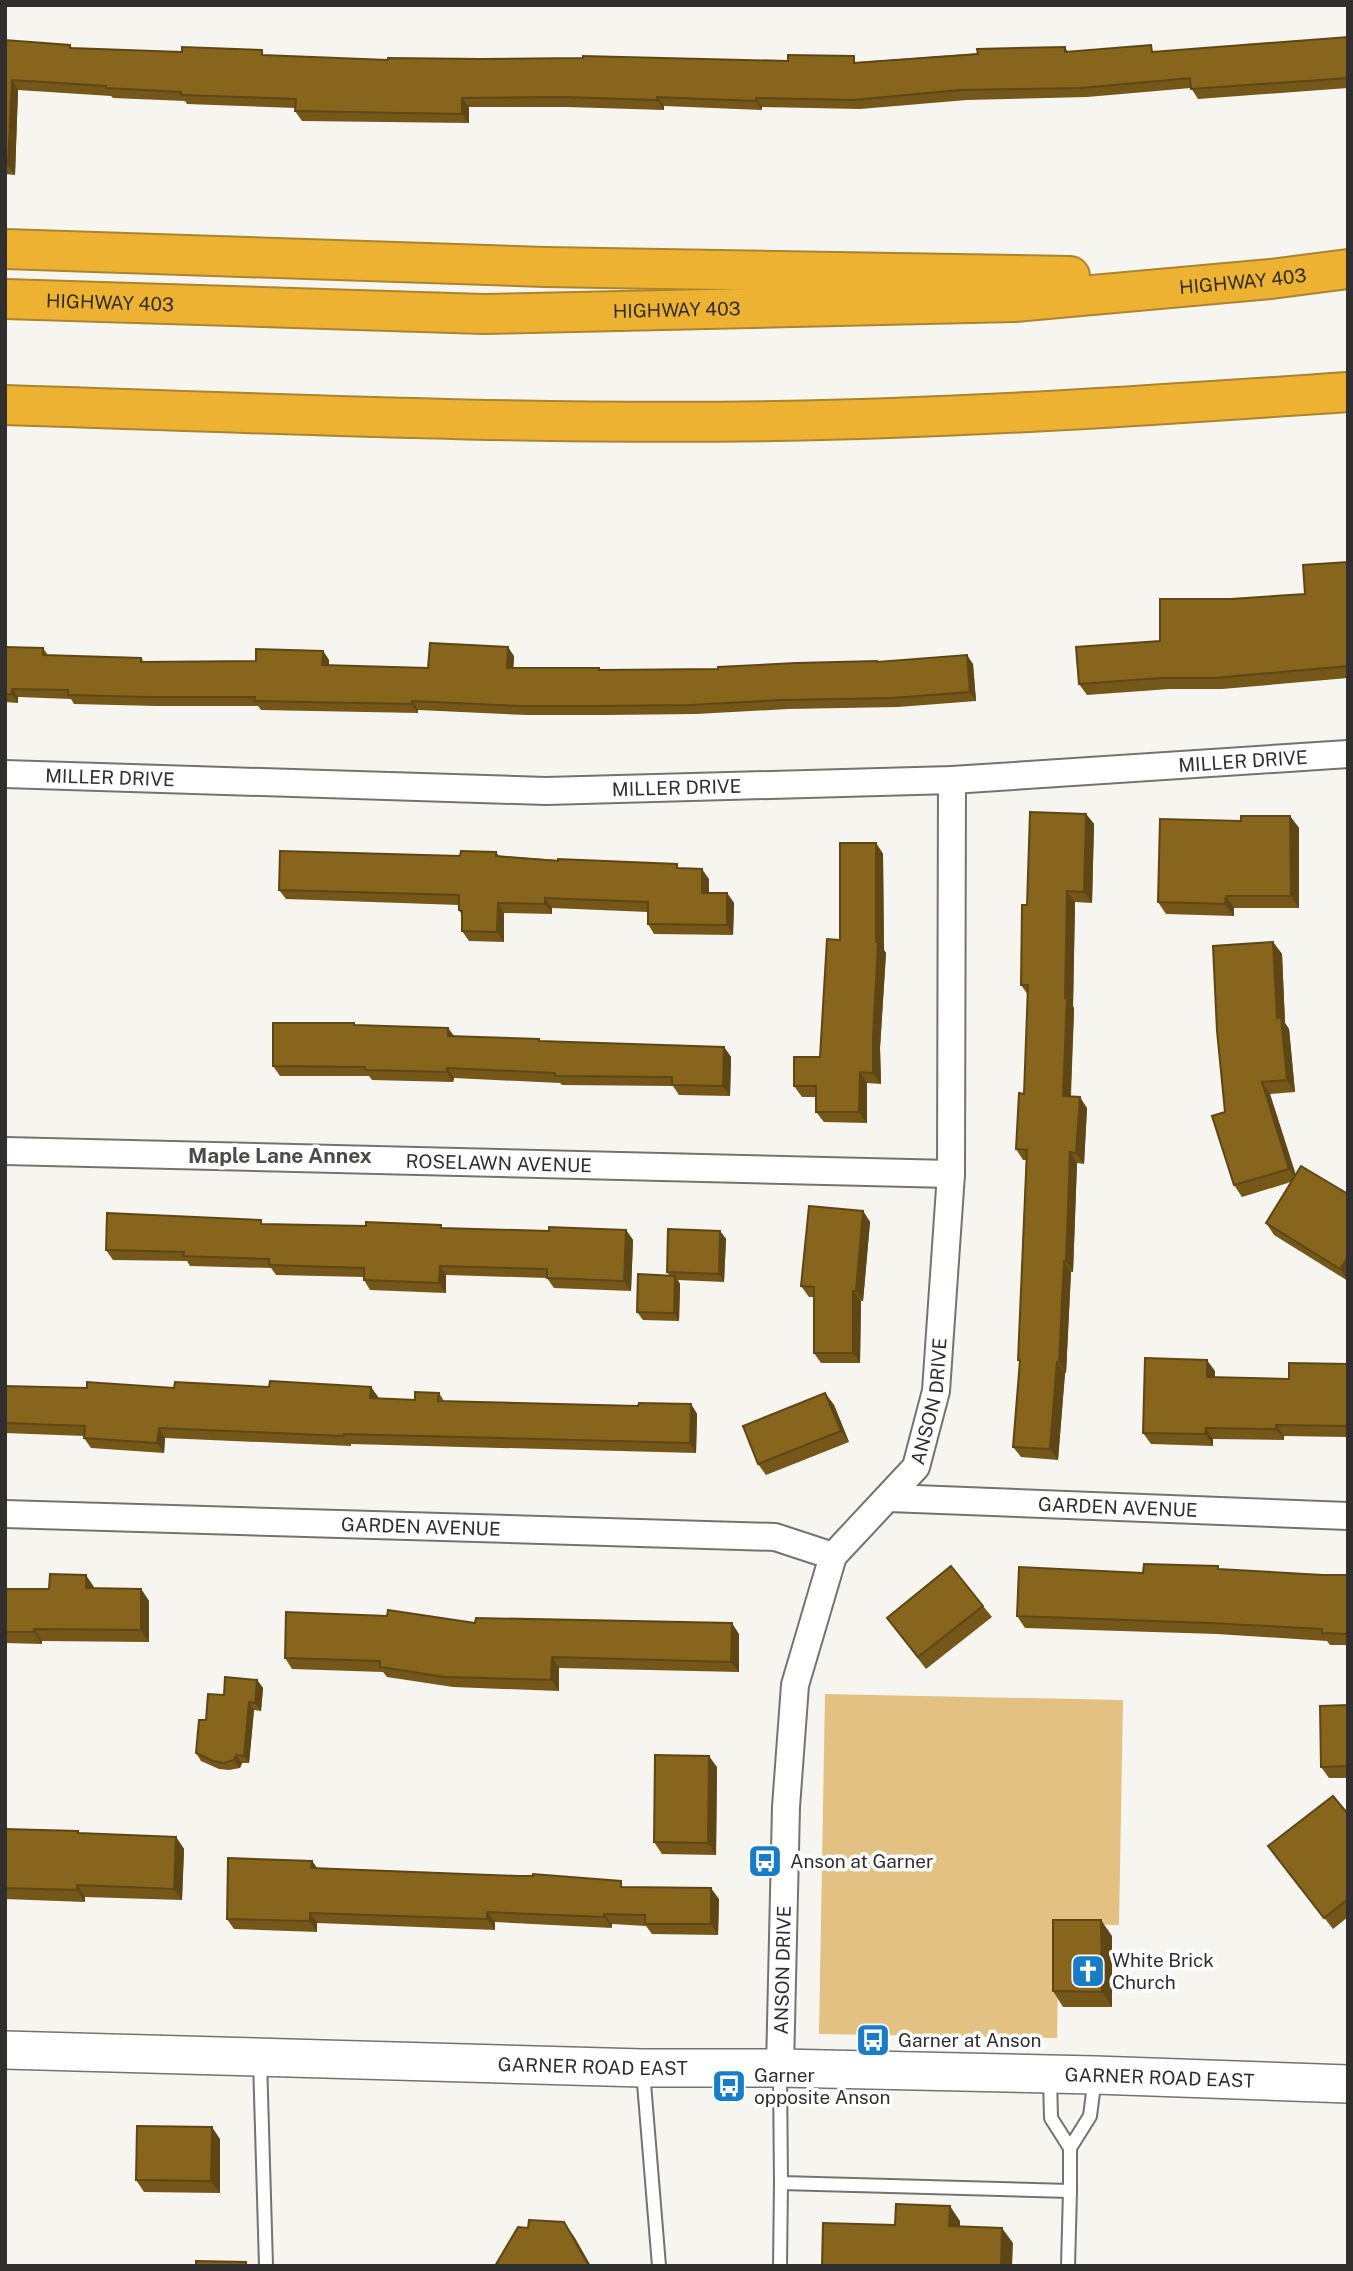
<svg xmlns="http://www.w3.org/2000/svg" width="1353" height="2271" font-family="'Public Sans',sans-serif">
<style>
.green{fill:#e3c182}
.lines{fill:none;stroke-linecap:round;stroke-linejoin:round}
.lane-casing{stroke:#75736f;stroke-width:16}
.street-casing{stroke:#75736f;stroke-width:30}
.secondary-casing{stroke:#75736f;stroke-width:40}
.highway-casing{stroke:#ab8430;stroke-width:42}
.lane{stroke:#fff;stroke-width:12}
.street{stroke:#fff;stroke-width:26}
.secondary{stroke:#fff;stroke-width:37}
.highway{stroke:#edb232;stroke-width:38}
.wall{fill:#745719}
.shaded-wall{fill:#5e4714}
.building{fill:#87651d;stroke:#5e4714;stroke-width:2}
.labels{text-anchor:middle;dominant-baseline:central;stroke-width:7;stroke-linejoin:round;paint-order:stroke}
.street-label{font-size:19px;fill:#302f2d;stroke:#fff}
.poi-label{font-size:19px;fill:#302f2d;stroke:#fff;text-anchor:start}
.neighbourhood-label{font-size:21px;font-weight:bold;fill:#4d4a47;stroke:#fff}
</style>
<rect width="100%" height="100%" fill="#f7f5f0"/>
<!-- green -->
<polygon class="green" points="825,1694 1123,1700 1119,1925 1059,1924 1057,2038 819,2034"/>
<g class="lines">
<!-- lane casing -->
<g class="lane-casing">
<g id="lane">
<polyline points="260,2060 266,2266"/>
<polyline points="643,2071 659,2266"/>
<polyline points="780,2072 781,2183 1070,2191 1070,2148 1090,2116 1095,2077"/>
<polyline points="1050,2077 1051,2118 1070,2148"/>
<polyline points="780,2266 781,2183"/>
<polyline points="1068,2266 1070,2191"/>
</g>
</g>
<!-- street casing -->
<g class="street-casing">
<g id="street">
<path id="s1" d="M5,774L546,791L952,780L1348,754"/>
<path id="s2" d="M5,1151L951,1174"/>
<path id="s3" d="M889,1498L1348,1516"/>
<path id="s4" d="M5,1514L775,1537L833,1556"/>
<path id="s5" d="M780,2068L786,1807L795,1685L833,1556L916,1467L936,1391L951,1174L952,780"/>
</g>
</g>
<!-- secondary casing -->
<g class="secondary-casing">
<g id="secondary">
<path id="s6" d="M5,2050L642,2068H780L1095,2075L1348,2084"/>
</g>
</g>
<!-- highway casing -->
<g class="highway-casing">
<g id="highway">
<polyline points="5,249 545,267 1070,276"/>
<path id="s7" d="M5,299L484,314L1014,302L1271,279L1348,269"/>
<path d="M5,405C261,413 518,425 775,421C966,418 1157,405 1348,392"/>
</g>
</g>
<!-- lane -->
<use href="#lane" class="lane"/>
<!-- street -->
<use href="#street" class="street"/>
<!-- secondary -->
<use href="#secondary" class="secondary"/>
<!-- highway -->
<use href="#highway" class="highway"/>
</g>
<!-- wall -->
<g class="wall">
<polygon points="1348,37 1348,88 1198,99 1191,88 1087,97 967,100 860,109 762,107 762,110 664,106 664,110 567,107 469,107 469,123 302,121 295,111 296,108 187,104 185,101 113,98 111,96 18,90 15,175 5,174 5,40 70,45 72,48 388,60 858,62 1065,47 1068,52 1156,52"/>
<polygon points="1348,562 1348,678 1222,689 1169,689 1087,695 1079,684 1160,641 1231,599 1305,594"/>
<polygon points="5,647 43,648 48,655 141,658 144,662 256,661 323,651 329,660 329,665 428,668 514,656 513,668 599,668 600,670 718,669 877,661 878,662 973,664 976,701 898,707 788,709 696,714 605,715 527,715 418,710 418,713 261,710 258,706 157,706 74,704 71,699 18,697 18,703 5,702"/>
<polygon points="1086,814 1094,824 1092,903 1075,902 1073,1006 1074,1009 1071,1096 1087,1108 1084,1164 1077,1163 1073,1272 1071,1272 1066,1373 1065,1373 1058,1460 1021,1457 1013,1447 1020,1363 1018,1360 1026,1160 1023,1160 1016,1149 1024,1094 1028,995 1021,985 1027,905"/>
<polygon points="1290,816 1299,828 1299,908 1234,908 1234,916 1166,914 1158,902 1241,821"/>
<polygon points="876,843 883,854 884,950 886,953 880,1048 881,1084 867,1083 867,1123 824,1122 816,1112 816,1097 802,1097 794,1086 820,1057 840,940"/>
<polygon points="496,852 499,856 680,868 709,879 709,893 727,893 734,903 733,935 654,934 648,924 648,912 552,908 552,914 504,913 504,942 469,941 462,931 462,915 459,910 459,905 286,899 279,890 460,856"/>
<polygon points="1273,942 1282,954 1285,1023 1289,1029 1295,1092 1270,1094 1296,1175 1348,1194 1348,1281 1274,1235 1266,1223 1291,1182 1242,1197 1234,1185"/>
<polygon points="356,1025 454,1036 539,1039 541,1041 724,1047 731,1057 730,1096 679,1095 673,1086 562,1085 560,1083 454,1078 453,1082 372,1080 369,1076 280,1076 273,1066"/>
<polygon points="863,1211 870,1222 863,1301 861,1301 860,1363 821,1363 814,1353 814,1297 809,1297 801,1286"/>
<polygon points="263,1224 549,1231 626,1230 633,1240 631,1291 554,1288 547,1278 446,1275 446,1293 370,1290 364,1280 364,1277 276,1275 271,1268 190,1266 187,1261 113,1260 106,1250"/>
<polygon points="720,1231 726,1239 724,1282 678,1280 680,1284 679,1321 643,1320 637,1312 669,1275 667,1272"/>
<polygon points="1348,1364 1348,1437 1284,1436 1284,1440 1213,1439 1213,1446 1151,1444 1143,1433 1215,1371 1215,1377 1289,1379"/>
<polygon points="5,1386 87,1388 371,1387 378,1397 378,1399 415,1400 439,1393 444,1401 638,1406 691,1404 697,1414 696,1453 351,1444 351,1446 165,1438 164,1453 91,1448 84,1438 84,1436 5,1433"/>
<polygon points="825,1393 834,1405 849,1442 766,1475 758,1464"/>
<polygon points="1220,1569 1323,1575 1348,1575 1348,1645 1330,1645 1327,1641 1217,1634 1025,1628 1017,1616 1143,1573"/>
<polygon points="94,1587 94,1588 141,1589 149,1601 149,1642 42,1641 42,1644 5,1643 5,1589 49,1589"/>
<polygon points="983,1606 992,1617 926,1669 887,1618"/>
<polygon points="475,1623 739,1634 739,1672 559,1668 559,1691 453,1687 387,1677 383,1672 292,1669 285,1658"/>
<polygon points="257,1680 263,1688 261,1711 254,1710 249,1763 242,1763 240,1768 229,1770 219,1769 201,1761 196,1753 206,1720"/>
<polygon points="1348,1705 1348,1778 1329,1778 1321,1767"/>
<polygon points="717,1767 716,1855 662,1854 654,1842"/>
<polygon points="1348,1814 1348,1917 1333,1929 1268,1846"/>
<polygon points="5,1829 78,1831 80,1833 176,1837 184,1849 182,1900 85,1897 85,1902 5,1899"/>
<polygon points="312,1861 317,1868 625,1887 719,1899 718,1935 652,1934 646,1926 612,1924 612,1928 495,1922 495,1930 317,1923 317,1932 234,1929 227,1919"/>
<polygon points="1112,1936 1112,2007 1063,2007 1053,1991"/>
<polygon points="220,2139 220,2193 144,2192 136,2180"/>
</g>
<!-- shaded-wall -->
<g class="shaded-wall">
<polygon points="12,80 18,90 15,175 8,165"/>
<polygon points="657,97 664,106 664,110 657,100"/>
<polygon points="462,98 469,107 469,123 462,114"/>
<polygon points="756,98 762,107 762,110 756,101"/>
<polygon points="508,647 514,656 513,677 507,668"/>
<polygon points="323,651 329,660 328,674 322,665"/>
<polygon points="967,655 973,664 976,701 970,692"/>
<polygon points="12,689 18,697 18,703 12,694"/>
<polygon points="412,701 418,710 418,713 412,704"/>
<polygon points="1086,814 1094,824 1092,903 1084,892"/>
<polygon points="1290,816 1299,828 1299,908 1291,896"/>
<polygon points="876,843 883,854 884,950 886,953 880,1048 881,1084 873,1073 873,1038 876,942"/>
<polygon points="702,869 709,879 709,903 702,893"/>
<polygon points="1067,891 1075,902 1073,1006 1074,1009 1070,1107 1063,1096"/>
<polygon points="727,893 734,903 733,935 727,925"/>
<polygon points="1226,896 1234,908 1234,916 1225,904"/>
<polygon points="545,898 552,908 552,914 545,904"/>
<polygon points="498,903 504,913 504,942 497,932"/>
<polygon points="1273,942 1282,954 1285,1023 1289,1029 1295,1092 1287,1080 1277,1018"/>
<polygon points="448,1028 455,1037 448,1036"/>
<polygon points="724,1047 731,1057 730,1096 723,1086"/>
<polygon points="447,1068 454,1078 453,1082 447,1072"/>
<polygon points="860,1072 867,1083 867,1123 859,1112"/>
<polygon points="1262,1082 1270,1094 1297,1180 1289,1169"/>
<polygon points="1080,1097 1087,1108 1084,1164 1076,1153"/>
<polygon points="1070,1152 1077,1163 1073,1272 1066,1261"/>
<polygon points="863,1211 870,1222 863,1301 856,1291"/>
<polygon points="626,1230 633,1240 631,1291 624,1281"/>
<polygon points="720,1231 726,1239 724,1282 719,1274"/>
<polygon points="1348,1257 1348,1280 1340,1269"/>
<polygon points="1064,1261 1071,1272 1066,1373 1059,1362"/>
<polygon points="440,1266 446,1275 446,1293 439,1283"/>
<polygon points="675,1276 680,1284 679,1321 674,1313"/>
<polygon points="853,1291 861,1301 860,1363 853,1353"/>
<polygon points="1207,1360 1215,1371 1215,1389 1207,1377"/>
<polygon points="1057,1362 1065,1373 1058,1460 1050,1449"/>
<polygon points="371,1387 378,1397 377,1408 370,1398"/>
<polygon points="825,1393 834,1405 849,1442 841,1431"/>
<polygon points="691,1404 697,1414 696,1453 690,1443"/>
<polygon points="1276,1425 1284,1436 1284,1440 1276,1429"/>
<polygon points="159,1428 165,1438 164,1453 157,1443"/>
<polygon points="1206,1428 1213,1439 1213,1446 1205,1434"/>
<polygon points="86,1575 94,1587 94,1600 86,1588"/>
<polygon points="141,1589 149,1601 149,1642 141,1630"/>
<polygon points="732,1623 739,1634 739,1672 731,1662"/>
<polygon points="34,1629 42,1641 42,1644 34,1632"/>
<polygon points="552,1657 559,1668 559,1691 551,1680"/>
<polygon points="257,1680 263,1688 261,1711 255,1703"/>
<polygon points="249,1702 254,1710 249,1763 244,1756"/>
<polygon points="236,1755 242,1763 240,1768 234,1760"/>
<polygon points="709,1756 717,1767 716,1855 708,1843"/>
<polygon points="176,1837 184,1849 182,1900 174,1889"/>
<polygon points="312,1861 319,1871 311,1868"/>
<polygon points="77,1885 85,1897 85,1902 77,1890"/>
<polygon points="711,1888 719,1899 718,1935 711,1924"/>
<polygon points="487,1912 495,1922 495,1930 487,1919"/>
<polygon points="310,1913 317,1923 317,1932 310,1921"/>
<polygon points="604,1914 612,1924 612,1928 604,1917"/>
<polygon points="1101,1920 1112,1936 1112,2007 1102,1992"/>
<polygon points="212,2127 220,2139 220,2193 211,2181"/>
<polygon points="950,2206 960,2221 960,2241 949,2226"/>
<polygon points="564,2222 575,2238 591,2266 589,2266"/>
<polygon points="1002,2228 1013,2243 1012,2266 1001,2266"/>
</g>
<!-- building -->
<g class="building">
<polygon points="1348,37 1348,78 1191,89 1190,78 1081,88 960,90 853,100 756,98 756,101 657,97 657,100 561,97 462,98 462,114 295,111 296,99 181,95 181,92 106,88 106,86 12,80 8,165 5,165 5,40 70,45 70,48 182,52 182,47 262,50 262,55 388,60 388,58 481,59 583,58 583,56 788,61 788,55 854,56 854,63 978,54 977,49 1065,47 1065,52 1151,45 1152,52"/>
<polygon points="1348,562 1348,666 1214,678 1161,678 1079,684 1076,647 1160,641 1160,599 1231,599 1305,594 1303,565"/>
<polygon points="430,643 508,647 507,668 599,668 599,670 718,669 718,667 796,663 877,661 877,662 967,655 970,692 892,698 782,700 689,705 599,706 520,706 412,701 412,704 254,701 255,697 151,697 68,695 68,690 12,689 12,694 5,694 5,647 43,648 43,655 141,658 141,662 256,661 256,649 323,651 322,665 428,668"/>
<polygon points="1030,812 1086,814 1084,892 1067,891 1065,998 1067,998 1063,1096 1080,1097 1076,1153 1070,1152 1066,1261 1064,1261 1059,1362 1057,1362 1050,1449 1013,1447 1020,1360 1018,1360 1027,1150 1016,1149 1019,1093 1024,1094 1028,985 1021,985 1022,905 1027,905"/>
<polygon points="1241,816 1290,816 1291,896 1226,896 1225,904 1158,902 1160,819 1241,821"/>
<polygon points="840,843 876,843 876,942 878,942 873,1038 873,1073 860,1072 859,1112 816,1112 816,1086 794,1086 794,1057 820,1057 827,939 840,940"/>
<polygon points="280,851 460,856 461,851 496,852 496,856 558,861 558,859 677,864 677,868 702,869 702,893 727,893 727,925 648,924 648,902 545,898 545,904 498,903 497,932 462,931 462,911 459,910 459,895 279,890"/>
<polygon points="1273,942 1277,1018 1281,1017 1287,1080 1262,1082 1289,1169 1234,1185 1212,1116 1225,1112 1217,1031 1213,946"/>
<polygon points="273,1023 354,1023 354,1025 448,1028 448,1036 539,1039 539,1041 724,1047 723,1086 672,1085 672,1077 555,1076 555,1073 447,1068 447,1072 365,1070 365,1067 273,1066"/>
<polygon points="1301,1166 1348,1194 1348,1257 1340,1269 1266,1223"/>
<polygon points="809,1206 863,1211 856,1291 853,1291 853,1353 814,1353 814,1287 801,1286"/>
<polygon points="107,1213 261,1220 261,1224 366,1226 366,1222 441,1225 441,1228 549,1231 549,1227 626,1230 624,1281 547,1278 547,1269 440,1266 439,1283 364,1280 364,1268 269,1265 269,1259 183,1256 184,1252 106,1250"/>
<polygon points="668,1229 720,1231 719,1274 667,1272"/>
<polygon points="638,1274 675,1276 674,1313 637,1312"/>
<polygon points="1145,1358 1207,1360 1207,1377 1289,1379 1289,1363 1348,1364 1348,1426 1276,1425 1276,1429 1206,1428 1205,1434 1143,1433"/>
<polygon points="270,1381 371,1387 370,1398 415,1400 415,1392 439,1393 438,1401 638,1406 639,1403 691,1404 690,1443 344,1434 344,1436 159,1428 157,1443 84,1438 85,1426 5,1423 5,1386 87,1388 87,1382 174,1388 175,1382 269,1387"/>
<polygon points="825,1393 841,1431 758,1464 743,1426"/>
<polygon points="1144,1564 1218,1566 1218,1569 1323,1575 1348,1575 1348,1634 1322,1633 1322,1629 1209,1623 1017,1616 1019,1567 1143,1573"/>
<polygon points="951,1566 983,1606 918,1657 887,1618"/>
<polygon points="50,1574 86,1575 86,1588 141,1589 141,1630 34,1629 34,1632 5,1632 5,1589 49,1589"/>
<polygon points="388,1610 475,1623 476,1618 732,1623 731,1662 552,1657 551,1680 445,1677 380,1667 380,1661 285,1658 286,1612 387,1616"/>
<polygon points="225,1677 257,1680 255,1703 249,1702 244,1756 236,1755 234,1760 224,1763 213,1761 196,1753 199,1720 206,1720 208,1694 224,1695"/>
<polygon points="1348,1705 1348,1766 1321,1767 1320,1706"/>
<polygon points="655,1755 709,1756 708,1843 654,1842"/>
<polygon points="1333,1796 1348,1814 1348,1899 1324,1918 1268,1846"/>
<polygon points="5,1829 78,1831 78,1833 176,1837 174,1889 77,1885 77,1890 5,1888"/>
<polygon points="228,1858 312,1861 311,1868 518,1876 533,1876 533,1874 621,1881 621,1887 711,1888 711,1924 645,1924 645,1915 604,1914 604,1917 487,1912 487,1919 310,1913 310,1921 227,1919"/>
<polygon points="1053,1920 1101,1920 1102,1992 1053,1991"/>
<polygon points="137,2126 212,2127 211,2181 136,2180"/>
<polygon points="896,2204 950,2206 949,2226 1002,2228 1001,2266 822,2266 823,2223 895,2225"/>
<polygon points="529,2220 564,2222 589,2266 495,2266 518,2227 528,2228"/>
<polygon points="196,2261 246,2262 246,2266 196,2266"/>
</g>
<!-- icons -->
<defs>
<g id="bus-square" transform="scale(1.75)"><rect x="-9" y="-9" width="18" height="18" rx="4" fill="#197cc7" stroke="#fff"/><path d="M-5-6H5V4H4V6H2V4H-2V6H-4V4H-5ZM-3.5-4V0h7V-4ZM-3.5 1.2v1.5H-2V1.2ZM2 1.2v1.5H3.5V1.2Z" fill="#fff"/></g>
<g id="church-square" transform="scale(1.75)"><rect x="-9" y="-9" width="18" height="18" rx="4" fill="#197cc7" stroke="#fff"/><path d="M-1.2-6h2.4v3.5h3.3v2.4h-3.3V6h-2.4V-.1h-3.3v-2.4h3.3Z" fill="#fff"/></g>
</defs>
<g fill-rule="evenodd">
<use href="#bus-square" x="765" y="1861"/>
<use href="#church-square" x="1088" y="1971"/>
<use href="#bus-square" x="873" y="2040"/>
<use href="#bus-square" x="729" y="2086"/>
</g>
<g class="labels">
<!-- street labels -->
<g class="street-label">
<text stroke="none"><textPath href="#s7" startOffset="1239">HIGHWAY 403</textPath></text>
<text stroke="none"><textPath href="#s7" startOffset="105">HIGHWAY 403</textPath></text>
<text stroke="none"><textPath href="#s7" startOffset="672">HIGHWAY 403</textPath></text>
<text stroke="none"><textPath href="#s1" startOffset="1239">MILLER DRIVE</textPath></text>
<text stroke="none"><textPath href="#s1" startOffset="105">MILLER DRIVE</textPath></text>
<text stroke="none"><textPath href="#s1" startOffset="672">MILLER DRIVE</textPath></text>
<text stroke="none"><textPath href="#s2" startOffset="494">ROSELAWN AVENUE</textPath></text>
<text stroke="none"><textPath href="#s5" startOffset="707">ANSON DRIVE</textPath></text>
<text stroke="none"><textPath href="#s3" startOffset="229">GARDEN AVENUE</textPath></text>
<text stroke="none"><textPath href="#s4" startOffset="416">GARDEN AVENUE</textPath></text>
<text stroke="none"><textPath href="#s5" startOffset="98">ANSON DRIVE</textPath></text>
<text stroke="none"><textPath href="#s6" startOffset="588">GARNER ROAD EAST</textPath></text>
<text stroke="none"><textPath href="#s6" startOffset="1155">GARNER ROAD EAST</textPath></text>
</g>
<!-- poi labels -->
<g class="poi-label">
<text x="790" y="1861">Anson at Garner</text>
<text x="1112" y="1960">White Brick<tspan x="1112" dy="22">Church</tspan></text>
<text x="898" y="2040">Garner at Anson</text>
<text x="754" y="2075">Garner<tspan x="754" dy="22">opposite Anson</tspan></text>
</g>
<!-- neighbourhood labels -->
<g class="neighbourhood-label">
<text x="280" y="1155">Maple Lane Annex</text>
</g>
</g>
<!-- border -->
<rect width="1353" height="2271" fill="none" stroke="#302f2d" stroke-width="14"/>
</svg>
